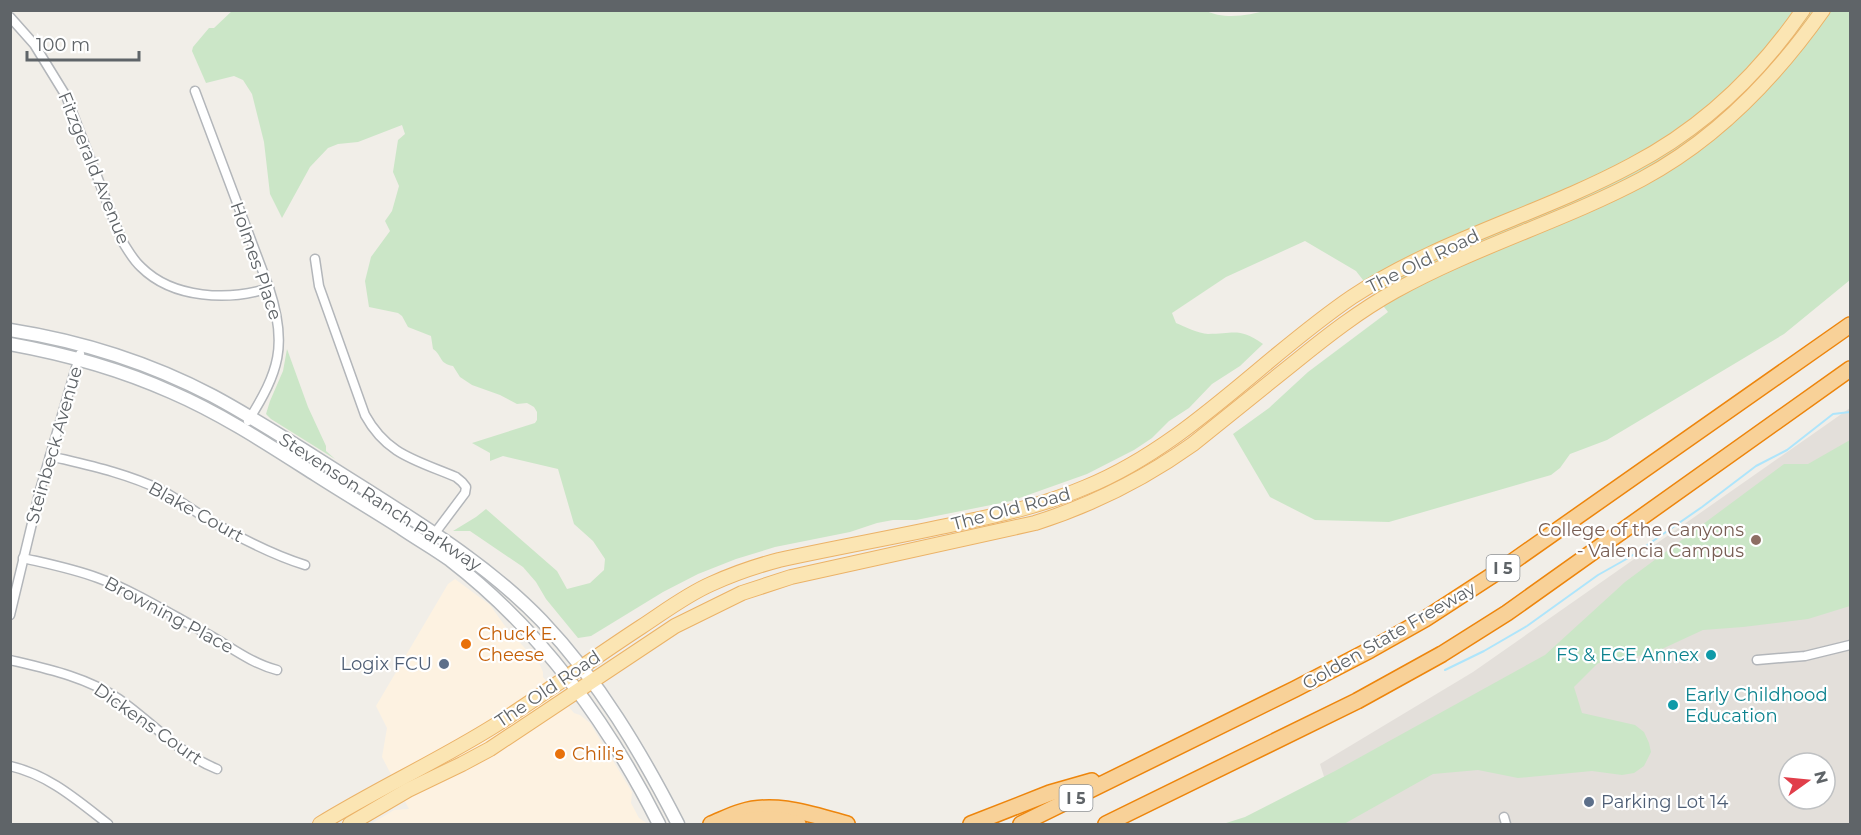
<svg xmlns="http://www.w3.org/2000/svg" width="1861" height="835" font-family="Montserrat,sans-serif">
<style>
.commercial{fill:#fdf2e1}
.education{fill:#e3dfda;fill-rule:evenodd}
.green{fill:#cbe6c7}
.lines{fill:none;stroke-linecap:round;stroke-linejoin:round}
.stream{stroke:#aee5fb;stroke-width:2}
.street-casing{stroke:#b3b6ba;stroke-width:11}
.secondary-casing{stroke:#b4b8bc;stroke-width:15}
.primary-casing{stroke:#ebb267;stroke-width:16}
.highway-casing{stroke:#ed850c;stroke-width:18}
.street{stroke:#fff;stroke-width:8}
.secondary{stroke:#fff;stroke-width:12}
.primary{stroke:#fbe5b3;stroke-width:14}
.highway{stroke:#f8d198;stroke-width:15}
.education-dot{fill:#8d6e63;stroke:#fff;stroke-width:2}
.food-dot{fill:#e8710a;stroke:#fff;stroke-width:2}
.culture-dot{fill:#0f9aa8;stroke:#fff;stroke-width:2}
.service-dot{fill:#5c6f8a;stroke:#fff;stroke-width:2}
.labels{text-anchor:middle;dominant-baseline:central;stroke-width:4.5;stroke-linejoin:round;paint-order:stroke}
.shield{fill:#fff;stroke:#8f9295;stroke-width:1.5}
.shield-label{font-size:16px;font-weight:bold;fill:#5f6468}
.street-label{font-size:18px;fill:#5f6468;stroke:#fff}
.education-label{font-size:18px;fill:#785e54;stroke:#fff;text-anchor:end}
.food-label{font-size:18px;fill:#c56008;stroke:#fff;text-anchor:start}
.culture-label{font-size:18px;fill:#0d838f;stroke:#fff;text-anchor:end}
.service-label{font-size:18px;fill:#4e5e75;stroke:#fff;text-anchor:end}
</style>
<rect width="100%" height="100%" fill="#f1eee8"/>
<!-- commercial -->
<polygon class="commercial" points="455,579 490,605 505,626 540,665 543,672 543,677 574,713 580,715 590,723 632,792 631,803 639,818 648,824 371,824 394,810 409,809 382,757 387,728 376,706 448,584"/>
<!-- education -->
<path class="education" d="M1850,408V824H1339L1320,764L1473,672ZM1789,763H1825V799H1789Z"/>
<!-- green -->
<g class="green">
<path d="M233,10H1204C1224,20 1247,16 1268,10L1850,11V280L1784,334L1607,440L1570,454L1560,468L1551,475L1389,522L1315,520L1270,497L1233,434L1269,408L1308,372L1388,312L1356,271L1305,241L1226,277L1172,313L1176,323C1185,327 1198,333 1208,334C1234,334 1239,327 1263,344L1240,366L1212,384L1189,408L1169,421L1152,438L1134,450L1087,474L1011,501L916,520H893L877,523L850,532L775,547L736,559L698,574L663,592L591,636L578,638L546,599L536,582L523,567L470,531H453L476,517L486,509L557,571L567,589L590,583L604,570L605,559L593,541L574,524L558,469L503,456L490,461V453L472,443L535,423L537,420V412L534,407L527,403L517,404L500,395L472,385L460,377L453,366C438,363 443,356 433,349L431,336L408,327L402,316L398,313L369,307L365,281L371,257L390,231L385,221L392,211L399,186L393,172L398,140L405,134L402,125L358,142L338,144L328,148L310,167L282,218L270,194L264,142L252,94L243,80L234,76L206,83L192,51L193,47L209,28H214Z"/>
<polygon points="287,349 308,407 326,446 326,451 335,459 271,419 266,414 270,401 283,371"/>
<polygon points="1850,440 1850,606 1808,619 1743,627 1703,630 1649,655 1609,658 1597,664 1574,687 1582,713 1635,725 1644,732 1649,743 1651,752 1644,766 1634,773 1622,775 1592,771 1518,778 1478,770 1433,774 1344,824 1223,824 1245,817 1335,771 1545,655 1625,582 1784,464 1808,464"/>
</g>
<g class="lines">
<!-- stream -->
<polyline class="stream" points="1445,670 1484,651 1527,626 1598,575 1630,557 1702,507 1756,466 1787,450 1833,414 1850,412"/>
<!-- street casing -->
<g class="street-casing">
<g id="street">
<path d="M10,17L34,44L66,96L122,241C128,250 133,260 141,267C173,299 229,301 269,288"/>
<path d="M195,91L269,288C288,345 279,372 248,421"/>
<path d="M315,259L319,286L365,415C387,455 416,460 456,477L462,482L466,487L465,493L435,533"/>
<path d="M50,456C87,465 126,473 161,490C176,498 190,508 204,517C236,536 270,554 305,565"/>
<path d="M23,558C49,564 74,569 98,578C134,591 167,612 200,630C226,643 249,663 277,670"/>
<polyline points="10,615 40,490 80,354"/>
<path d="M10,660C48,669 86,677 119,699C152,722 179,754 217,769"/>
<polyline points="1757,660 1805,656 1850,645"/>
<path d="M10,766C49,775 77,800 108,824"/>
<polyline points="1504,817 1506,824"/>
</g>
</g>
<!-- secondary casing -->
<g class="secondary-casing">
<g id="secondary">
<path d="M10,330C80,341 150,363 213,396C265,424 314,457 364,488C427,528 490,567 542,621C599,681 641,752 678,824"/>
<path d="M10,344C65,354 120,369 171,392C222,414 269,445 316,475C344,493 373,510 401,528C417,539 435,549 450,560C541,630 608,723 659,824"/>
</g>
</g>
<!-- primary casing -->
<g class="primary-casing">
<g id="primary">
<path d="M320,824C377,789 438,761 494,726C544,694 592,659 641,627C664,612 686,595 711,584C733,574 756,566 779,560C838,547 896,537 955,524C1000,515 1044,505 1086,487C1188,445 1262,358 1352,297C1438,240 1541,214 1632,165C1701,129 1759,74 1803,10"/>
<path d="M350,824L408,790L462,764L490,749L675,626L742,593L791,577L1035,523C1092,505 1144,479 1193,444C1227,417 1261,389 1295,362C1327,336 1359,311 1395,291C1474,247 1563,221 1642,179C1717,139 1775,78 1823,10"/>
</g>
</g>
<!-- highway casing -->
<g class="highway-casing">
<g id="highway">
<path d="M711,824C721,820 731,815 741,812C777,801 813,815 847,824"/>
<path d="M737,824C757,817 778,818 798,824"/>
<polyline points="971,824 1050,793 1092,781"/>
<polyline points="1021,824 1295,689 1370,650 1425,619 1505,567 1850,325"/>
<polyline points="1106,824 1357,701 1442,654 1507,613 1850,369"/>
</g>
</g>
<!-- street -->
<use href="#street" class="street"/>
<!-- secondary -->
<use href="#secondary" class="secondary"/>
<!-- primary -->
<use href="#primary" class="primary"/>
<!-- highway -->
<use href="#highway" class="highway"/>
</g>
<!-- markers -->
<circle class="education-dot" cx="1756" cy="540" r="6"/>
<g class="food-dot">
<circle cx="466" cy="644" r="6"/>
<circle cx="560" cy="754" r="6"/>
</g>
<g class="culture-dot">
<circle cx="1711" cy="655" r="6"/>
<circle cx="1673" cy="705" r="6"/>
</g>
<g class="service-dot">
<circle cx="444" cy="664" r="6"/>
<circle cx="1589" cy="802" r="6"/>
</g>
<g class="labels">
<!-- shield labels -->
<g class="shield">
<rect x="1486.5" y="555" width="33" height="26" rx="4.5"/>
<rect x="1059.5" y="785" width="33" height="26" rx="4.5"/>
</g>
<g class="shield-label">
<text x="1503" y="568">I 5</text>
<text x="1076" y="798">I 5</text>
</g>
<!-- street labels -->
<g class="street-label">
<text transform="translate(94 168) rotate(68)">Fitzgerald Avenue</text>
<text transform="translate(256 261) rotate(71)">Holmes Place</text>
<text transform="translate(1423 261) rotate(-26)">The Old Road</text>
<text transform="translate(54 445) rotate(-74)">Steinbeck Avenue</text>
<text transform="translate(380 502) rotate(33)">Stevenson Ranch Parkway</text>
<text transform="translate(1011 509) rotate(-15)">The Old Road</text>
<text transform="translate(196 512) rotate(29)">Blake Court</text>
<text transform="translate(169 615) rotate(28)">Browning Place</text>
<text transform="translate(1389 636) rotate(-30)">Golden State Freeway</text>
<text transform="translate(548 689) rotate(-34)">The Old Road</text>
<text transform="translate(148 724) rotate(35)">Dickens Court</text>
</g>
<!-- education labels -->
<g class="education-label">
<text x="1744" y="530">College of the Canyons<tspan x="1744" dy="21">- Valencia Campus</tspan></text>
</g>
<!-- food labels -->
<g class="food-label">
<text x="478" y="634">Chuck E.<tspan x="478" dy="21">Cheese</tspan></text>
<text x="572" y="754">Chili's</text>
</g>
<!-- culture labels -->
<g class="culture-label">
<text x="1699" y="655">FS &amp; ECE Annex</text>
<text x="1685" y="695" text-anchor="start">Early Childhood<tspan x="1685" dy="21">Education</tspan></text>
</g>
<!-- service labels -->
<g class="service-label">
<text x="432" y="664">Logix FCU</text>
<text x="1601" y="802" text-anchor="start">Parking Lot 14</text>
</g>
</g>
<!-- border -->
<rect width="1861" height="835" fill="none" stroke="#5f6468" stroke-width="24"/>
<!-- north arrow -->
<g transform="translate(1807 781) rotate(75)"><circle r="28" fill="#ffffff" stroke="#bfc1c3" stroke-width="1.5"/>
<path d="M0-4.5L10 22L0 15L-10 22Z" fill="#e13e4a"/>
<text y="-9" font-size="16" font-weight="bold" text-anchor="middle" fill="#5f6468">N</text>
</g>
<!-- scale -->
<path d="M27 51v9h112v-9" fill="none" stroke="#5f6468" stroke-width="3"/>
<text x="36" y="51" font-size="18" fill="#5f6468" stroke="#ffffff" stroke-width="4.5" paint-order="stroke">100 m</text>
</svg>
